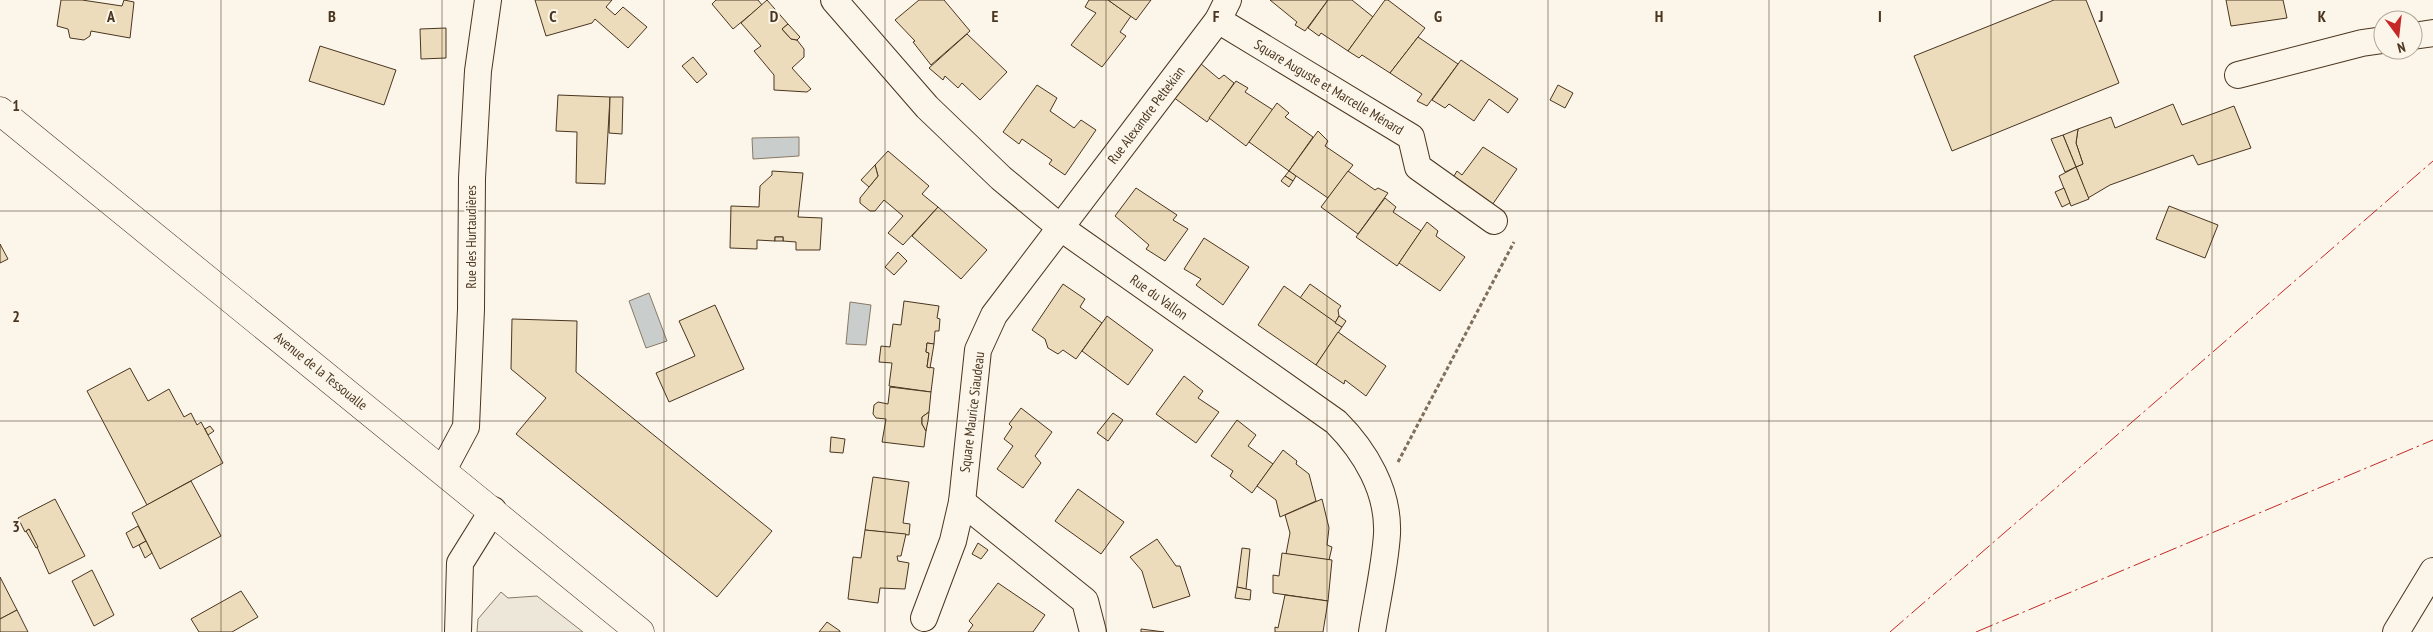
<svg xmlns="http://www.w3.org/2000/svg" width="2433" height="632" font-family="'PT Sans Narrow',sans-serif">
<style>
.parking{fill:#ede7d9;stroke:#887966}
.water{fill:#c9cecd;stroke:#887966}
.building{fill:#ecdcbc;stroke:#4a3520}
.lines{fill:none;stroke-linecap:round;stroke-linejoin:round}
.street-casing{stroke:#4a3520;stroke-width:28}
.secondary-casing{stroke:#4a3520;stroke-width:29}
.path{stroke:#7f6f5c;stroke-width:3;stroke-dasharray:4 2.5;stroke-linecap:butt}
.street{stroke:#fbf6e9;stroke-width:26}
.secondary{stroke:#fbf6e9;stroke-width:28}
.power{stroke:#c62828;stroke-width:1;stroke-dasharray:18 4 2.5 4;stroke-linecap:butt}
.grid{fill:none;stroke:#4a3520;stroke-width:1;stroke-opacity:0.55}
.labels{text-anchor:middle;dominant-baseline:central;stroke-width:4;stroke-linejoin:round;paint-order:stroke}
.street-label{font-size:14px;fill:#4a3520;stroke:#fbf6e9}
.grid-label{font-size:16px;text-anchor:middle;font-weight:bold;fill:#4a3520;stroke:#fbf6e9;stroke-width:4;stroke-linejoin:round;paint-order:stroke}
</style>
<rect width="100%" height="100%" fill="#fbf6e9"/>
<!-- parking -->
<polygon class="parking" points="501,592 508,598 537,596 583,632 477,632 478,619"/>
<!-- water -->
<g class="water">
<polygon points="799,137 799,156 753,159 752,138"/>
<polygon points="649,293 667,341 646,348 629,301"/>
<polygon points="850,302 871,305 866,345 846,344"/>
</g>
<!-- building -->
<g class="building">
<polygon points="61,0 82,0 122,6 124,0 134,2 130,38 91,31 90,36 84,40 70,38 68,29 57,26"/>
<polygon points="535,0 612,0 606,7 615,15 623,7 647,27 628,48 595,19 592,23 546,36"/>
<polygon points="716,0 758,0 762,5 733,29 712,4"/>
<polygon points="767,0 788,24 782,29 791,39 797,40 804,49 804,57 792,68 811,89 807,92 774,90 774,75 754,51 761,46 741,23"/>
<polygon points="919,0 944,0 970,31 931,65 913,42 915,41 895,20"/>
<polygon points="1089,0 1108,0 1131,16 1120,32 1126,36 1102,67 1071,45 1096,13 1085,7"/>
<polygon points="1108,0 1151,0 1136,20"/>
<polygon points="1270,0 1328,0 1305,31 1295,25 1297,22"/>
<polygon points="1328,0 1352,0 1373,17 1348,51 1321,33 1319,36 1308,28"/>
<polygon points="1385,0 1388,0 1425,28 1390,73 1362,55 1359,58 1348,51"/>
<polygon points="2054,0 2086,0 2119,83 1952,151 1914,56"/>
<polygon points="2226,0 2283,0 2287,18 2231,26"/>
<polygon points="788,24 800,37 797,40 791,39 782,29"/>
<polygon points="446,28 446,58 421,59 420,29"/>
<polygon points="967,34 1007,72 980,100 962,83 958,88 945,76 943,80 929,68"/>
<polygon points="1418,37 1458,64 1427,106 1417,101 1422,94 1390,73"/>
<polygon points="320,46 396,70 384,105 309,81"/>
<polygon points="693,57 707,74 697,83 682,66"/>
<polygon points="1194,58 1219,79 1224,75 1234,83 1207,122 1169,94"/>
<polygon points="1461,60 1518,99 1508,113 1489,99 1474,121 1449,104 1445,108 1432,100"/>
<polygon points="1236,81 1248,88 1245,92 1273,110 1246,146 1209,118"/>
<polygon points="1037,85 1057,98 1050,111 1074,128 1081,120 1096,130 1065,175 1049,164 1052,160 1022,139 1019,144 1003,132"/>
<polygon points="1558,85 1573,93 1565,108 1550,100"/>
<polygon points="558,95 610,97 605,184 576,183 577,132 556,131"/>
<polygon points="610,97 623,97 622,134 609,133"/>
<polygon points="1277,103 1289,113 1285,117 1313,137 1289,171 1249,142"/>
<polygon points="2173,104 2182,125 2234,106 2251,148 2198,165 2193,155 2110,185 2088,198 2076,167 2083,164 2076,143 2078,129 2111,117 2115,128"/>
<polygon points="2078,129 2076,143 2083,164 2076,167 2063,135"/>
<polygon points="1318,131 1328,141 1325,146 1353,165 1328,198 1289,171"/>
<polygon points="2063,135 2076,167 2065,172 2051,139"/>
<polygon points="1483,147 1517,169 1490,208 1451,181 1457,171 1462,175"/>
<polygon points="888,151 929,186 922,194 938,207 903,245 888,233 903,216 884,200 875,211 870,211 860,203 860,198 878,176 875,165"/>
<polygon points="875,165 878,176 869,187 861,180"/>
<polygon points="2076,167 2089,199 2071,206 2059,176"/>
<polygon points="772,171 803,173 798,217 822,218 820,250 796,250 796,242 783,241 783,237 775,237 775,241 757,240 757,249 730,248 731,206 759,207 760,186 772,175"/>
<polygon points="1289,171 1296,176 1293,181 1285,176"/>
<polygon points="1348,171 1375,190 1378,188 1388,193 1358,234 1321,207"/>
<polygon points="1285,176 1293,181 1289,187 1281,181"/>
<polygon points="1136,188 1177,215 1173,220 1188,229 1165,261 1146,249 1149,245 1115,216"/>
<polygon points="2064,188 2070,203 2062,207 2055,192"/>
<polygon points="1385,198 1396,207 1393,212 1421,231 1397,266 1356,237"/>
<polygon points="2169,206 2218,225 2205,258 2156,239"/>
<polygon points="938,207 987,250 961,279 912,236"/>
<polygon points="1427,222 1438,231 1436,236 1465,257 1440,291 1399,263"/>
<rect x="775" y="237" width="8" height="4"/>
<polygon points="1204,238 1249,267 1223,305 1196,285 1201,279 1184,269"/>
<polygon points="0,244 8,259 0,263"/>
<polygon points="898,252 907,261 894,275 885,267"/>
<polygon points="1063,284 1085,299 1080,307 1102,323 1076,359 1063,350 1058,354 1048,348 1045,339 1032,330"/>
<polygon points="1310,284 1341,306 1338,310 1339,316 1335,323 1300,298"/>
<polygon points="1284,286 1342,327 1316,365 1258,325"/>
<polygon points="904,301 939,306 937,318 940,319 939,331 935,331 934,344 927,343 926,352 929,353 927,367 934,368 931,392 889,386 892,363 879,362 881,346 890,347 893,324 901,325"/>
<polygon points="715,305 744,369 669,402 656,373 695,356 679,321"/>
<polygon points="1107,316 1153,350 1128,385 1082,351"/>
<polygon points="1339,316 1346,321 1342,327 1335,323"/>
<polygon points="512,319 577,321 576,372 772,531 717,597 516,434 546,398 511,369"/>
<polygon points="1338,332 1386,366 1366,396 1345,380 1344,384 1316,365"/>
<polygon points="927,343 934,344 930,368 927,367 929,353 926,352"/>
<polygon points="130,368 148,401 169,389 184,417 191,413 197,425 201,422 223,463 147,505 87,391"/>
<polygon points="1184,376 1203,391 1198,398 1219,412 1196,443 1156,414"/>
<polygon points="890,387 931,392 929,412 922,417 922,424 926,431 924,447 882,442 886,419 876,418 873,414 874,405 878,402 888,404"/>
<polygon points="1021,408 1052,432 1035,456 1041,463 1023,488 997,469 1013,446 1004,439 1012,427 1009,424"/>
<polygon points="929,412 928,421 926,431 922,424 922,417"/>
<polygon points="1113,413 1123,420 1108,441 1097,433"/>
<polygon points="1237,420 1256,435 1248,446 1273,464 1252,493 1230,476 1233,471 1211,456"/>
<polygon points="210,426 214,431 208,435 205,429"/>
<polygon points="831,437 845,439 843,453 830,452"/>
<polygon points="1283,450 1297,461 1296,464 1309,474 1316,501 1280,517 1276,500 1257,486"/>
<polygon points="873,477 909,482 903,523 910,524 909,535 865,530"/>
<polygon points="191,481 221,536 160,569 132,513"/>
<polygon points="1078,489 1124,522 1101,554 1055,521"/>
<polygon points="55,499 85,556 49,574 29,529 25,532 18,518"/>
<polygon points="1322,499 1329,528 1327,545 1332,547 1329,560 1286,554 1290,533 1285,515"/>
<polygon points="138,526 146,541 133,548 126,533"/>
<polygon points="29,529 38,547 36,548 26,531"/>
<polygon points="865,530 906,534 901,556 897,556 898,561 909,563 905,589 880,588 878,603 848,599 853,557 861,558"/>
<polygon points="1157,539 1176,566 1180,566 1190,596 1153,608 1142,571 1130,557"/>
<polygon points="146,541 152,553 145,558 139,545"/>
<polygon points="978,543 988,550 981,559 972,554"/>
<polygon points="1242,548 1250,549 1246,589 1237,587"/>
<polygon points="1282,553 1332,560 1328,601 1273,593 1273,575 1279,576"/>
<polygon points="92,570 114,615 94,626 72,581"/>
<polygon points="0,577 17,610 0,619"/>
<polygon points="998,583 1045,615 1033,632 968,632 973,625 969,621"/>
<polygon points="1237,587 1251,590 1250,600 1235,598"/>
<polygon points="241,591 258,617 232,632 199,632 191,619"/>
<polygon points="1285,595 1328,601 1323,632 1275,632 1275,627 1278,628"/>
<polygon points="17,610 28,632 0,632 0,619"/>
<polygon points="827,622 840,631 840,632 819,632"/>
<polygon points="1141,629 1164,632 1141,632"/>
</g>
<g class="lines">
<!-- street casing -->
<g class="street-casing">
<g id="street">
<path d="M834,0L927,107L1001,178L1061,228L1336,422C1365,451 1389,491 1387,534C1385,566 1377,600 1372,632"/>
<polyline points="1218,20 1411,137 1418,167 1494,221"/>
<polyline points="2413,36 2433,33"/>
<polyline points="2238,75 2362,43 2383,40"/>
<polyline points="443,470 466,427 471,309 472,178 478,71 488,0"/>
<polyline points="962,502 1085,601 1093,632"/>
<polyline points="924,618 953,541 962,502 978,350 994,315 1218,20 1228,0"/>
<polyline points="458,632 460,563 493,510"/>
<polyline points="2396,632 2433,571"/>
</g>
</g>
<!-- secondary casing -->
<g class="secondary-casing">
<polyline id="secondary" points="0,111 640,632"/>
</g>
<!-- path -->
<polyline class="path" points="1398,462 1514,242"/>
<!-- street -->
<use href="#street" class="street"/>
<!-- secondary -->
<use href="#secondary" class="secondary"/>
<!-- power -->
<g class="power">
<polyline points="1890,632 2433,161"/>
<polyline points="1976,632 2433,440"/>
</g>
</g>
<!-- grid -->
<path class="grid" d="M221,0V632M442,0V632M664,0V632M885,0V632M1106,0V632M1327,0V632M1548,0V632M1769,0V632M1991,0V632M2212,0V632M0,211H2433M0,421H2433"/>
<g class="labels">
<!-- street labels -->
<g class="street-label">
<text transform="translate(1329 87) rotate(31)">Square Auguste et Marcelle Ménard</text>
<text transform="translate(1146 115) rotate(-53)">Rue Alexandre Peltekian</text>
<text transform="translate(471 237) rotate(-90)">Rue des Hurtaudières</text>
<text transform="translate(1159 297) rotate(35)">Rue du Vallon</text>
<text transform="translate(321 371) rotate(39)">Avenue de la Tessoualle</text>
<text transform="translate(972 412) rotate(-83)">Square Maurice Siaudeau</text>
</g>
</g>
<g class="grid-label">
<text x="111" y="22">A</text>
<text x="332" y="22">B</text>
<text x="553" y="22">C</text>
<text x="774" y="22">D</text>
<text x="995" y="22">E</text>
<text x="1216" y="22">F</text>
<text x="1438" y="22">G</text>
<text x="1659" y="22">H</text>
<text x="1880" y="22">I</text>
<text x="2101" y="22">J</text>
<text x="2322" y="22">K</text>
<text x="16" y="111">1</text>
<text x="16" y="322">2</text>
<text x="16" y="532">3</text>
</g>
<!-- north arrow -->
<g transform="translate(2398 35) rotate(165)"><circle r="24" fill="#fbf6e9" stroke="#b4a999"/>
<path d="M0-4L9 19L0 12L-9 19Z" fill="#c62828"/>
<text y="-8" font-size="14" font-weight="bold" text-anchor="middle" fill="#4a3520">N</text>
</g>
</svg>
